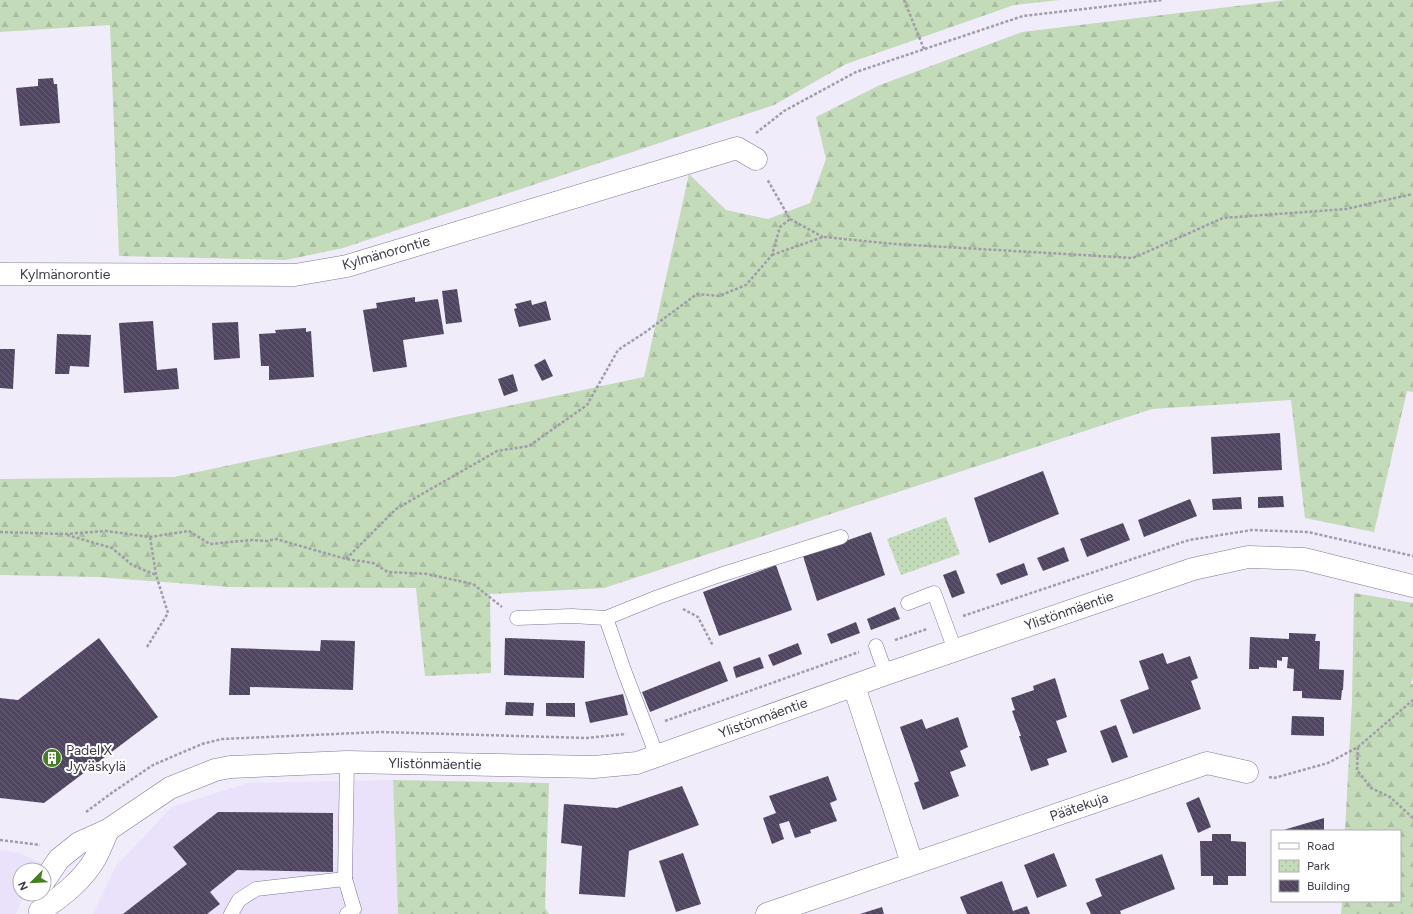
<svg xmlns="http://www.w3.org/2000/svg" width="1413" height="914" font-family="Figtree,sans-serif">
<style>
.built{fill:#eae1fb}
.forest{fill:url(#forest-firs)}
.park{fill:url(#park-dots)}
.building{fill:url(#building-back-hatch)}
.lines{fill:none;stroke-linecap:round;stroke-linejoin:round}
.lane-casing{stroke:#817695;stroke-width:15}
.street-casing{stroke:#817695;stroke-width:23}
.secondary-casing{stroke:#817695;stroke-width:23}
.path{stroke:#a09caa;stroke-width:2.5;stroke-dasharray:3 2;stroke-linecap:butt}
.lane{stroke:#fff;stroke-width:14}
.street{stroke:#fff;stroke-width:22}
.secondary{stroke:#fff;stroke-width:22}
.labels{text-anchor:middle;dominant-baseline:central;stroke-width:4;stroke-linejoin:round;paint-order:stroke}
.street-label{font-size:14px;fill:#3e3947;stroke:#fff}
.poi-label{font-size:14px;fill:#3e3947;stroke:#fff;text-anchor:start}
</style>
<defs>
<pattern id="forest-firs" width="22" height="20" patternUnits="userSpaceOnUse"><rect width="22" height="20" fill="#c3dbb8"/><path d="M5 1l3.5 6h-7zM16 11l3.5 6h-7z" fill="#a9bda0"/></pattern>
<pattern id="park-dots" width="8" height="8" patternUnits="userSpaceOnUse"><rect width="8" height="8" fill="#c3dbb8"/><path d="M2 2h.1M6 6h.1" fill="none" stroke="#a9bda0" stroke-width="1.8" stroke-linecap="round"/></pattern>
<pattern id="building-back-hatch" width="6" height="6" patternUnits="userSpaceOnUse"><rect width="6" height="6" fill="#504662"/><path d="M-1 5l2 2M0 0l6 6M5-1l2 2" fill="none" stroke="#675f76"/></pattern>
</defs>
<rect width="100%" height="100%" fill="#f0ecfa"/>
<!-- built -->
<g class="built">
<polygon points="393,780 398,914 93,914 116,866 172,807 248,783"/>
<polygon points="0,850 20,853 45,865 42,870 20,870 20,894 26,894 20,903 16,914 0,914"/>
</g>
<!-- forest -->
<g class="forest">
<polygon points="0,0 1060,0 1014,5 846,64 774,105 343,248 286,260 119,256 110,25 0,32"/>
<polygon points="1286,0 1413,0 1413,392 1407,391 1374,532 1305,518 1291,400 1152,409 604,588 490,594 491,673 425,676 416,588 230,587 97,577 0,575 0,479 174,477 644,377 689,174 726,210 768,219 810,203 826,159 816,117 880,85 1022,32"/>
<polygon points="1354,593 1413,603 1413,677 1411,684 1413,684 1413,914 1341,914 1342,901 1400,901 1400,831 1345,831 1352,701"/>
<polygon points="393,780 549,783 545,908 549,914 398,914"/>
</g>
<!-- park -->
<polygon class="park" points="946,517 960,554 901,575 887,539"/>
<!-- building -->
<g class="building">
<polygon points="53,78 54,84 57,84 60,123 20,126 16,88 38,86 38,79"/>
<polygon points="457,289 462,322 446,324 442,291"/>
<polygon points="415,297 415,302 438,299 444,334 403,340 407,367 373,372 363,310 377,308 376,303"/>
<polygon points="531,300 532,305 546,301 551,320 519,327 514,309 517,308 515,304"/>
<polygon points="153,321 157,370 177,368 179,389 124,393 119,323"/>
<polygon points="238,322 240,358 214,360 212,323"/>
<polygon points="306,328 306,332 311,331 314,377 269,380 269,366 261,366 259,334 276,333 275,330"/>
<polygon points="57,334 91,335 89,367 70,366 69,374 55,374"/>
<polygon points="0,349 15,349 13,389 0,388"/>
<polygon points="545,359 553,376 542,381 534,365"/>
<polygon points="513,374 518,391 504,396 498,379"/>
<polygon points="1280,433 1282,470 1213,474 1211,437"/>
<polygon points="1043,471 1059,514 989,543 974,498"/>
<polygon points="1283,496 1284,507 1258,508 1258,497"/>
<polygon points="1241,497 1242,509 1213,510 1212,499"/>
<polygon points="1190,499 1197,516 1144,537 1138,520"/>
<polygon points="1123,523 1130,540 1087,557 1080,539"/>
<polygon points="871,532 885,575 817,601 803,556"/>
<polygon points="1064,547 1069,561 1043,571 1037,558"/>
<polygon points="1024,563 1028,575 1001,585 996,574"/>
<polygon points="776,565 792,610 719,636 703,592"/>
<polygon points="956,570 965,593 952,598 943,575"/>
<polygon points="895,607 900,619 871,630 867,619"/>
<polygon points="856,622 860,633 831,644 827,634"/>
<polygon points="1289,633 1316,634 1315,641 1320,641 1319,669 1344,670 1343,690 1342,690 1341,700 1302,698 1302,691 1293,691 1294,669 1287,668 1288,657 1282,657 1282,661 1277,660 1277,668 1259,667 1259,669 1249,669 1250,637 1289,639"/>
<polygon points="99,638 158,717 44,803 0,798 0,698 18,700"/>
<polygon points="505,638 585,641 584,678 504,675"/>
<polygon points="321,640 355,641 353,690 250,687 250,695 229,695 231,648 320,651"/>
<polygon points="798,643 802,654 773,666 768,655"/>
<polygon points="1163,653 1167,664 1190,656 1198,678 1191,681 1201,709 1133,734 1120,700 1149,689 1139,661"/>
<polygon points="760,657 764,668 736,678 733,667"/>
<polygon points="720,661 728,681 650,712 642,692"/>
<polygon points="1055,678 1067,717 1056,721 1067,752 1047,759 1049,765 1031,771 1019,736 1021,736 1012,711 1015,710 1011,698 1034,690 1033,686"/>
<polygon points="623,694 628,715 590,723 585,702"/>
<polygon points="506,702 534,703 533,716 505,715"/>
<polygon points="546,703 575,703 575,717 546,716"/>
<polygon points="1292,716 1324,717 1324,736 1291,735"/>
<polygon points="958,717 968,747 960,751 966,766 950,772 959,796 923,810 914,783 919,781 900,727 922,719 926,729"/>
<polygon points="1116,725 1128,757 1112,763 1100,731"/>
<polygon points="828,776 837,800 830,803 837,821 810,830 811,833 795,838 789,821 779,824 784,839 772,844 763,818 776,813 769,796"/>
<polygon points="682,786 699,825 629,851 625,897 579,894 582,846 561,843 564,804 617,808"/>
<polygon points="1199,797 1211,827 1198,833 1186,803"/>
<polygon points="218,812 333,813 333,872 237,870 210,892 220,904 207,914 123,914 187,864 173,847"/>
<polygon points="1324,818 1324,831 1280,831"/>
<polygon points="1212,834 1231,834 1231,841 1246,842 1246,876 1228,876 1228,885 1213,885 1213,876 1201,876 1200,841 1212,841"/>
<polygon points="683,853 701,904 676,912 659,861"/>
<polygon points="1054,853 1067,886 1037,898 1024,865"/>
<polygon points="1162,854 1175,889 1120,911 1121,914 1091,914 1086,903 1102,896 1095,879"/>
<polygon points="1002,881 1013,911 1027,906 1030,914 967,914 960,897"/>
<polygon points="882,907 884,914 860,914"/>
</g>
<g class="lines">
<!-- lane casing -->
<g class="lane-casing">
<g id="lane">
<polyline points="908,603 934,593 955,650"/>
<polyline points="517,618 572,616 606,618 658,597 720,575 841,537"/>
<polyline points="606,618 625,673 657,756"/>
<polyline points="876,646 886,674"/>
<polyline points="345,879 354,909 347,914"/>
<polyline points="231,914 239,900 256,889 345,879 347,762"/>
</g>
</g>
<!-- street casing -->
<g class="street-casing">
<g id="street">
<polyline points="0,274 295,275 347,266 737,148 756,159"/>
<polyline points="854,686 912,863"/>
<polyline points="767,914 1207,763 1247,772"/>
</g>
</g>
<!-- secondary casing -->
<g class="secondary-casing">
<g id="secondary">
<polyline points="44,881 59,859 79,843 108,830 170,788 215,770 230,767 347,762 594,767 637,763 886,674 1193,569 1248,557 1304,559 1413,586"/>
<path d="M40,911C61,897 82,881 95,859C100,850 104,839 108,830"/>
</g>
</g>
<!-- path -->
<g class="path">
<polyline points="904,0 924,49"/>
<polyline points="756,133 784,111 856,72 1023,16 1162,0"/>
<polyline points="790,219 823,237"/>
<polyline points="772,255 823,237 895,244 1133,258 1223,218 1346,209 1413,194"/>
<polyline points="0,532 65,534 106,531 150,537 189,531 210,544 252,540 267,541 276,539 346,559 373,563 388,572 427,574 473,584 502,607"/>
<polyline points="67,535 112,548 132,565 156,575"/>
<polyline points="346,559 396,509 497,451 529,446 587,405 618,350 647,331 697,294 719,296 746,285 772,255 780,227 790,219 767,179"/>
<polyline points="683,609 698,617 713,646"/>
<polyline points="963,616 1189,540 1252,530 1308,532 1413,556"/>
<polyline points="895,640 927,629"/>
<polyline points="147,647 168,613 156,575 150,537"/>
<polyline points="665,721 859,652"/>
<polyline points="1358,747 1357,770 1371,788 1390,797 1413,818"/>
<polyline points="1269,777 1274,778 1328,763 1358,747 1413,700"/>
<polyline points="86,812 113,792 153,765 202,744 222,739 380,732 587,738 626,734"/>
<polyline points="0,840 40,845"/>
</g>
<!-- lane -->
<use href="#lane" class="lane"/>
<!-- street -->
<use href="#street" class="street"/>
<!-- secondary -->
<use href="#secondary" class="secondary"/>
</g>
<!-- icons -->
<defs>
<g id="building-disc" transform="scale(1)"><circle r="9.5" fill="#44811e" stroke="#fff"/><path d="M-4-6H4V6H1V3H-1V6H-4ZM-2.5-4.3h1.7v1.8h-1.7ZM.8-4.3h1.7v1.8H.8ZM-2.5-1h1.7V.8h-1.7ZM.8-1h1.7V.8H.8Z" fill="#fff"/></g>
</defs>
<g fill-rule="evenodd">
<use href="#building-disc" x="52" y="758"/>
</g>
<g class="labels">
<!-- street labels -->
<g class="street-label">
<text transform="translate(386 253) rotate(-16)">Kylmänorontie</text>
<text x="65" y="274">Kylmänorontie</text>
<text transform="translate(1069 611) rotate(-19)">Ylistönmäentie</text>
<text transform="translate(763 718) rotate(-20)">Ylistönmäentie</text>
<text transform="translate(435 764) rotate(1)">Ylistönmäentie</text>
<text transform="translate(1079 807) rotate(-19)">Päätekuja</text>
</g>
<!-- poi labels -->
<g class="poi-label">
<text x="66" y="750">Padel X<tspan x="66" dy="16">Jyväskylä</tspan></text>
</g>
</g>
<!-- legend -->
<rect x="1271" y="830" width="130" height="72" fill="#ffffff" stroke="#b2b0b5"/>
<rect x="1279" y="843" width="20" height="6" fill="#ffffff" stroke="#b2b0b5"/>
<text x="1307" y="850" font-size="12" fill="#3e3947">Road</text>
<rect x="1279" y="860" width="20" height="12" fill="url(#park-dots)" stroke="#b2b0b5"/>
<text x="1307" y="870" font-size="12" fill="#3e3947">Park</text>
<rect x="1279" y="880" width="20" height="12" fill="url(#building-back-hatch)" stroke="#b2b0b5"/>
<text x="1307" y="890" font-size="12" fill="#3e3947">Building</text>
<!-- north arrow -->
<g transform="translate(32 882) rotate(246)"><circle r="19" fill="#ffffff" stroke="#b2b0b5"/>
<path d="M0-3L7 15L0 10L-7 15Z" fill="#44811e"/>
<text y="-6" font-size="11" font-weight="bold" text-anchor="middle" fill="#3e3947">N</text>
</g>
</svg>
